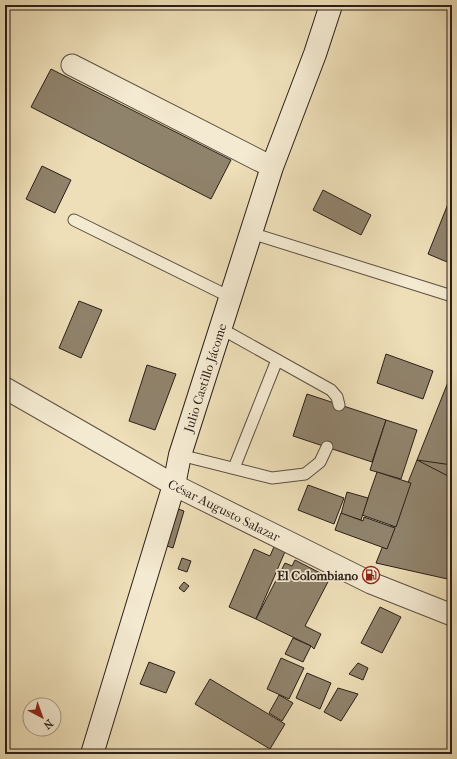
<svg xmlns="http://www.w3.org/2000/svg" width="457" height="759" font-family="'IM FELL French Canon',serif">
<style>
.building{fill:#90836c;stroke:#2b1f19}
.lines{fill:none;stroke-linecap:round;stroke-linejoin:round}
.service-casing{stroke:#5c4f41;stroke-width:13}
.minor-casing{stroke:#5c4f41;stroke-width:23}
.secondary-casing{stroke:#2b1f19;stroke-width:24}
.service{stroke:#f4ead1;stroke-width:11}
.minor{stroke:#f4ead1;stroke-width:21}
.secondary{stroke:#f4ead1;stroke-width:22}
.labels{text-anchor:middle;dominant-baseline:central;stroke-width:3.5;stroke-linejoin:round;paint-order:stroke}
.street-label{font-size:13px;fill:#2b1f19;stroke:#f4ead1}
.poi-label{font-size:13px;font-weight:bold;fill:#2b1f19;stroke:#f4ead1;text-anchor:end}
</style>
<rect width="100%" height="100%" fill="#eedfb8"/>
<filter id="stains"><feTurbulence type="fractalNoise" baseFrequency=".005" numOctaves="4"/><feColorMatrix values="0 0 0 0 .2 0 0 0 0 .09 0 0 0 0 .02 0 0 0 .5 -.17"/></filter>
<radialGradient id="worn" r=".72"><stop offset=".6" stop-color="#630" stop-opacity="0"/><stop offset="1" stop-color="#630" stop-opacity=".3"/></radialGradient>
<!-- building -->
<g class="building">
<polygon points="51,69 231,160 211,199 31,107"/>
<polygon points="42,166 71,180 55,213 26,199"/>
<polygon points="323,190 371,215 361,235 313,210"/>
<polygon points="450,199 452,199 452,264 428,254"/>
<polygon points="79,301 102,310 81,358 59,348"/>
<polygon points="386,354 433,371 423,399 377,383"/>
<polygon points="147,365 176,374 155,430 129,421"/>
<polygon points="452,372 452,580 376,563"/>
<polygon points="307,394 386,420 372,462 293,436"/>
<polygon points="386,420 417,430 401,479 370,470"/>
<polygon points="417,460 452,465 452,478"/>
<polygon points="377,472 411,483 396,527 362,515"/>
<polygon points="308,485 344,498 334,524 298,510"/>
<polygon points="347,492 368,498 361,520 341,514"/>
<polygon points="172,507 184,511 173,548 161,544"/>
<polygon points="341,513 363,521 364,517 395,528 387,549 335,530"/>
<polygon points="276,542 287,547 256,619 229,607 254,549 270,556"/>
<polygon points="182,558 191,561 187,572 178,569"/>
<polygon points="295,560 330,578 305,626 321,634 314,649 311,646 256,619 285,563 292,566"/>
<polygon points="184,582 189,586 184,592 179,588"/>
<polygon points="380,607 401,617 382,653 361,643"/>
<polygon points="293,638 311,646 303,662 285,654"/>
<polygon points="281,658 304,668 289,699 267,689"/>
<polygon points="149,662 175,672 166,693 140,684"/>
<polygon points="358,663 368,668 363,680 349,674"/>
<polygon points="307,673 331,683 320,709 296,698"/>
<polygon points="210,679 285,724 270,749 195,704"/>
<polygon points="338,688 358,694 341,721 324,712"/>
<polygon points="279,695 293,703 282,721 269,713"/>
</g>
<g class="lines">
<!-- service casing -->
<g class="service-casing">
<g id="service">
<polyline points="74,220 230,297"/>
<polyline points="251,233 452,296"/>
<polyline points="220,328 331,390 337,397 339,405"/>
<polyline points="180,455 272,478 305,474 320,462 327,447"/>
<polyline points="234,468 277,360"/>
</g>
</g>
<!-- minor casing -->
<g class="minor-casing">
<g id="minor">
<polyline points="72,65 272,167"/>
<path id="s1" d="M5,388L174,485L371,583L452,615"/>
</g>
</g>
<!-- secondary casing -->
<g class="secondary-casing">
<g id="secondary">
<path id="s2" d="M92,754L174,485L180,455L272,167L315,54L331,5"/>
</g>
</g>
<!-- service -->
<use href="#service" class="service"/>
<!-- minor -->
<use href="#minor" class="minor"/>
<!-- secondary -->
<use href="#secondary" class="secondary"/>
</g>
<!-- icons -->
<defs>
<g id="fuel-ring" transform="scale(0.9)"><circle r="9.5" fill="#f4ead1" stroke="#8f2418" stroke-width="1.5"/><path d="M-5.5-6h7V0h2V4h1.3V-2.5L3-4.5l.8-.8L6-3V5H2.5V1h-1V6h-7ZM-4.2-4.7v3.2H.2V-4.7Z" fill="#8f2418"/></g>
</defs>
<g fill-rule="evenodd">
<use href="#fuel-ring" x="371" y="575"/>
</g>
<g class="labels">
<!-- street labels -->
<g class="street-label">
<text stroke="none"><textPath href="#s2" startOffset="393">Julio Castillo Jácome</textPath></text>
<text stroke="none"><textPath href="#s1" startOffset="251">César Augusto Salazar</textPath></text>
</g>
<!-- poi labels -->
<g class="poi-label">
<text x="358" y="575">El Colombiano</text>
</g>
</g>
<!-- margin -->
<rect width="457" height="759" fill="none" stroke="#eedfb8" stroke-width="20"/>
<rect x="6" y="6" width="445" height="747" fill="none" stroke="#2b1f19" stroke-width="2"/>
<rect x="10" y="10" width="437" height="739" fill="none" stroke="#2b1f19"/>
<!-- north arrow -->
<g transform="translate(42 717) rotate(139)"><circle r="19" fill="#f4ead1" stroke="#a49987"/>
<path d="M0-3L7 15L0 10L-7 15Z" fill="#8f2418"/>
<text y="-6" font-size="11" font-weight="bold" text-anchor="middle" fill="#2b1f19">N</text>
</g>
<rect width="100%" height="100%" filter="url(#stains)"/>
<rect width="100%" height="100%" fill="url(#worn)"/>
</svg>
